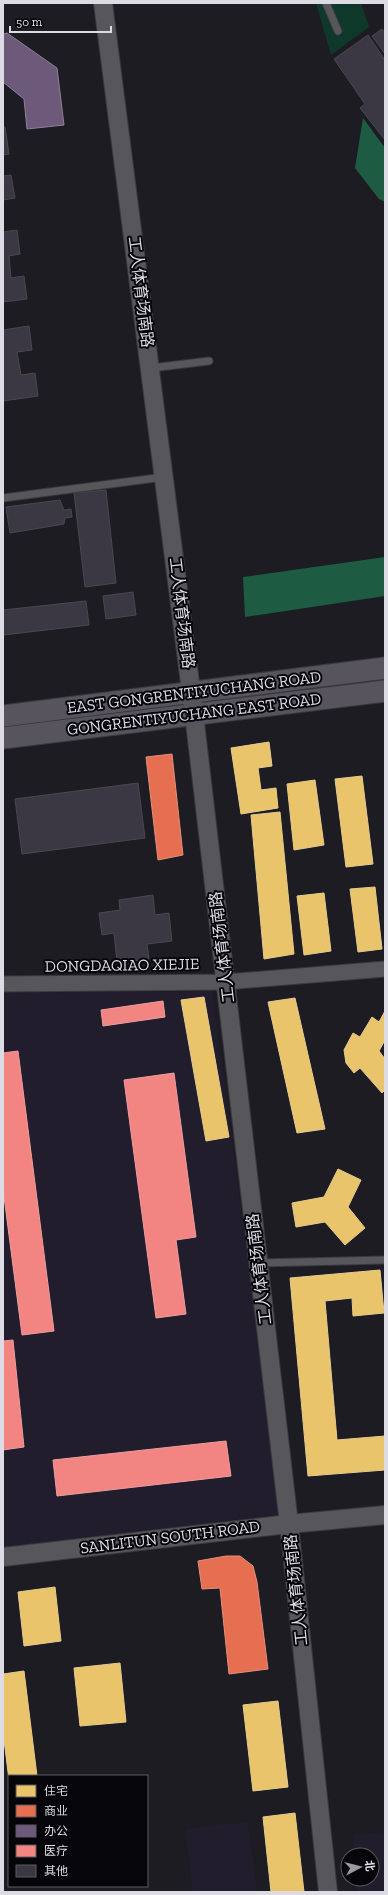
<svg xmlns="http://www.w3.org/2000/svg" width="388" height="1895" font-family="'Zilla Slab','Noto Sans SC',serif">
<style>
.built{fill:#221d2d}
.green{fill:#0e392a}
.water{fill:#1d5b43}
.homes{fill:#e9c46a;stroke:#e5cb8f}
.shops{fill:#e76f51;stroke:#e48f7d}
.offices{fill:#6d597a;stroke:#8f809a}
.health{fill:#f28482;stroke:#ec9e9f}
.building{fill:#3c3843;stroke:#48484e}
.lines{fill:none;stroke-linecap:round;stroke-linejoin:round}
.service-casing{stroke:#3a393e;stroke-width:9}
.minor-casing{stroke:#3a393e;stroke-width:17}
.tertiary-casing{stroke:#3a393e;stroke-width:20}
.secondary-casing{stroke:#3a393e;stroke-width:23}
.service{stroke:#57565b;stroke-width:7}
.minor{stroke:#57565b;stroke-width:15}
.tertiary{stroke:#57565b;stroke-width:18}
.secondary{stroke:#57545d;stroke-width:21}
.labels{text-anchor:middle;dominant-baseline:central;stroke-width:4;stroke-linejoin:round;paint-order:stroke}
.street-label{font-size:16px;fill:#dddbe4;stroke:#06050a}
</style>
<rect width="100%" height="100%" fill="#1d1c22"/>
<!-- built -->
<g class="built">
<polygon points="212,991 282,1514 3,1548 3,993"/>
<polygon points="248,1822 257,1892 193,1892 185,1829"/>
<polygon points="385,1832 385,1892 357,1892 356,1879 372,1879 372,1855 354,1855 353,1835"/>
</g>
<!-- green -->
<polygon class="green" points="316,3 361,3 369,27 331,55"/>
<!-- water -->
<g class="water">
<polygon points="363,118 385,148 385,202 379,199 355,168"/>
<polygon points="385,557 385,596 245,617 243,577"/>
</g>
<!-- homes -->
<g class="homes">
<polygon points="269,742 272,766 258,768 261,790 276,788 278,808 241,814 231,748"/>
<polygon points="362,776 373,864 346,867 335,779"/>
<polygon points="315,780 324,845 294,850 287,784"/>
<polygon points="280,812 294,954 264,959 251,815"/>
<polygon points="375,887 382,949 358,952 350,889"/>
<polygon points="324,893 331,951 304,955 297,896"/>
<polygon points="204,997 229,1137 206,1141 181,1000"/>
<polygon points="295,998 325,1129 297,1133 268,1002"/>
<polygon points="385,1011 385,1040 379,1051 385,1059 385,1090 382,1093 360,1068 354,1073 346,1063 344,1050 353,1033 360,1037 372,1017 379,1022"/>
<polygon points="338,1169 361,1180 348,1207 365,1228 345,1245 325,1222 296,1227 292,1203 324,1197"/>
<polygon points="380,1270 384,1313 353,1316 352,1298 325,1301 337,1440 385,1436 385,1470 308,1476 290,1278"/>
<polygon points="55,1587 61,1641 24,1646 18,1592"/>
<polygon points="120,1663 126,1722 80,1726 74,1668"/>
<polygon points="24,1671 37,1776 9,1776 9,1780 3,1732 3,1674"/>
<polygon points="278,1701 288,1787 253,1791 243,1705"/>
<polygon points="295,1813 304,1892 271,1892 263,1817"/>
</g>
<!-- shops -->
<g class="shops">
<polygon points="172,754 183,855 158,860 146,757"/>
<polygon points="226,1556 240,1556 253,1566 257,1582 268,1669 229,1674 220,1588 202,1589 198,1561"/>
</g>
<!-- offices -->
<polygon class="offices" points="7,33 57,68 64,125 27,129 24,99 3,82 3,34"/>
<!-- health -->
<g class="health">
<polygon points="163,1001 165,1017 103,1026 101,1010"/>
<polygon points="18,1051 54,1331 22,1335 3,1189 3,1053"/>
<polygon points="174,1073 196,1237 176,1240 186,1314 156,1318 124,1080"/>
<polygon points="13,1340 24,1447 3,1450 3,1341"/>
<polygon points="226,1441 231,1476 57,1496 53,1460"/>
</g>
<!-- building -->
<g class="building">
<polygon points="382,29 385,33 385,54 372,36"/>
<polygon points="368,35 385,60 385,140 360,108 365,104 334,59"/>
<polygon points="3,127 5,127 9,154 3,155"/>
<polygon points="11,175 15,198 3,200 3,176"/>
<polygon points="17,230 20,254 9,256 11,278 24,276 27,299 3,302 3,232"/>
<polygon points="29,326 32,350 17,352 21,375 35,373 38,396 3,401 3,330"/>
<polygon points="106,490 116,583 85,587 74,493"/>
<polygon points="60,500 64,510 71,509 72,517 65,518 64,524 10,533 6,507"/>
<polygon points="133,592 136,615 106,619 103,596"/>
<polygon points="86,601 89,625 3,635 3,610"/>
<polygon points="138,783 145,838 22,854 15,799"/>
<polygon points="153,895 155,915 169,913 172,941 147,944 149,959 117,963 114,933 102,935 99,913 120,910 119,900"/>
</g>
<g class="lines">
<!-- service casing -->
<g class="service-casing">
<g id="service">
<polyline points="326,3 338,31"/>
<polyline points="151,368 209,361"/>
<polyline points="3,498 164,477"/>
<polyline points="259,1263 385,1260"/>
</g>
</g>
<!-- minor casing -->
<g class="minor-casing">
<polyline id="minor" points="3,984 226,982 385,969"/>
</g>
<!-- tertiary casing -->
<g class="tertiary-casing">
<g id="tertiary">
<polyline points="103,3 194,714 289,1524 328,1892"/>
<polyline points="3,1557 289,1524 385,1515"/>
</g>
</g>
<!-- secondary casing -->
<g class="secondary-casing">
<g id="secondary">
<polyline points="3,716 385,668"/>
<polyline points="3,738 385,691"/>
</g>
</g>
<!-- service -->
<use href="#service" class="service"/>
<!-- minor -->
<use href="#minor" class="minor"/>
<!-- tertiary -->
<use href="#tertiary" class="tertiary"/>
<!-- secondary -->
<use href="#secondary" class="secondary"/>
</g>
<g class="labels">
<!-- street labels -->
<g class="street-label">
<text transform="translate(141 292) rotate(83)">工人体育场南路</text>
<text transform="translate(182 613) rotate(83)">工人体育场南路</text>
<text transform="translate(194 692) rotate(-7)">EAST GONGRENTIYUCHANG ROAD</text>
<text transform="translate(194 714) rotate(-7)">GONGRENTIYUCHANG EAST ROAD</text>
<text transform="translate(222 947) rotate(-97)">工人体育场南路</text>
<text transform="translate(122 965) rotate(-1)">DONGDAQIAO XIEJIE</text>
<text transform="translate(259 1269) rotate(-97)">工人体育场南路</text>
<text transform="translate(170 1537) rotate(-7)">SANLITUN SOUTH ROAD</text>
<text transform="translate(296 1590) rotate(-96)">工人体育场南路</text>
</g>
</g>
<!-- border -->
<rect width="388" height="1895" fill="none" stroke="#dddbe4" stroke-width="8"/>
<!-- legend -->
<rect x="8" y="1775" width="140" height="112" fill="#06050a" stroke="#5c5b61"/>
<rect x="16" y="1785" width="20" height="12" fill="#e9c46a" stroke="#5c5b61"/>
<text x="44" y="1795" font-size="12" fill="#dddbe4">住宅</text>
<rect x="16" y="1805" width="20" height="12" fill="#e76f51" stroke="#5c5b61"/>
<text x="44" y="1815" font-size="12" fill="#dddbe4">商业</text>
<rect x="16" y="1825" width="20" height="12" fill="#6d597a" stroke="#5c5b61"/>
<text x="44" y="1835" font-size="12" fill="#dddbe4">办公</text>
<rect x="16" y="1845" width="20" height="12" fill="#f28482" stroke="#5c5b61"/>
<text x="44" y="1855" font-size="12" fill="#dddbe4">医疗</text>
<rect x="16" y="1865" width="20" height="12" fill="#3c3843" stroke="#5c5b61"/>
<text x="44" y="1875" font-size="12" fill="#dddbe4">其他</text>
<!-- north arrow -->
<g transform="translate(360 1867) rotate(83)"><circle r="19" fill="#06050a" stroke="#5c5b61"/>
<path d="M0-3L7 15L0 10L-7 15Z" fill="#9a98a0"/>
<text y="-6" font-size="11" font-weight="bold" text-anchor="middle" fill="#dddbe4">北</text>
</g>
<!-- scale -->
<path d="M10 26v6h101v-6" fill="none" stroke="#dddbe4" stroke-width="2"/>
<text x="16" y="26" font-size="12" fill="#dddbe4" stroke="#06050a" stroke-width="3" paint-order="stroke">50 m</text>
</svg>
